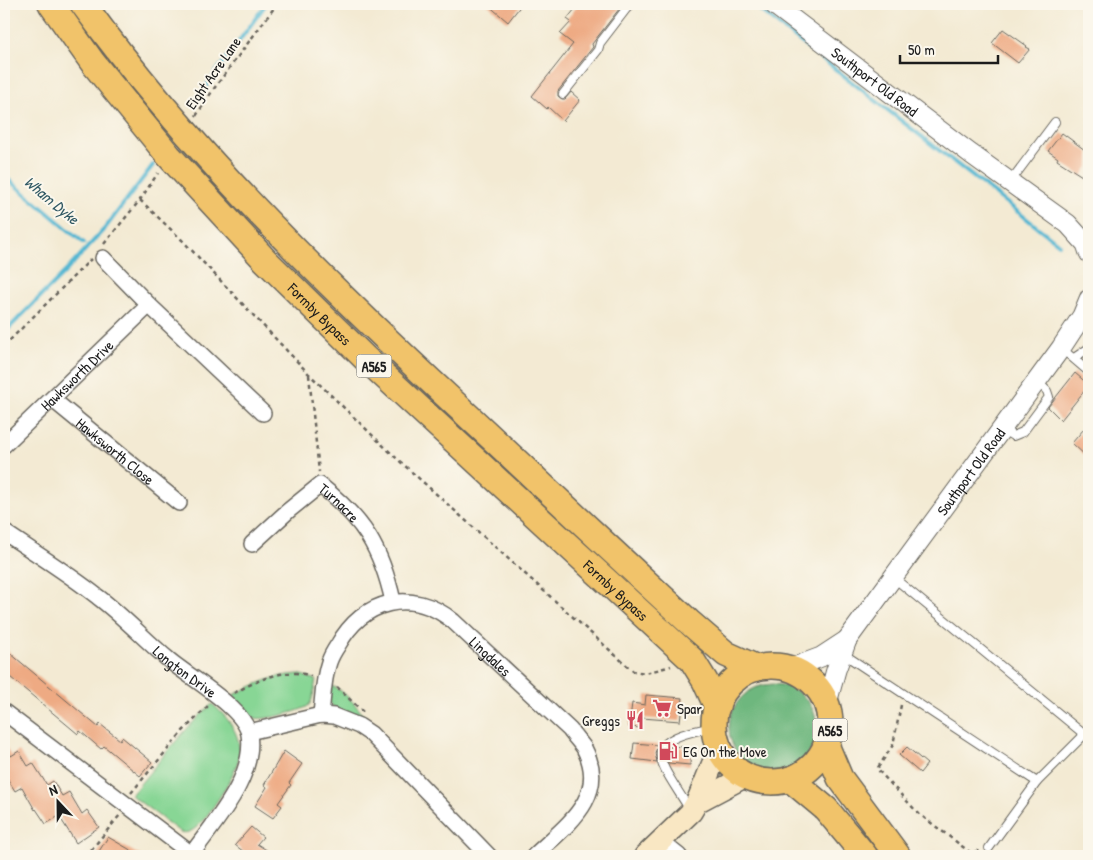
<svg xmlns="http://www.w3.org/2000/svg" width="1093" height="860" font-family="'Patrick Hand',sans-serif">
<style>
.green{fill:#88d695;stroke:#527958}
.forest{fill:#6eb77e;stroke:#456a4d}
.lines{fill:none;stroke-linecap:round;stroke-linejoin:round}
.stream{stroke:#54b7d2;stroke-width:4}
.building{fill:#eeaa83}
.service-casing{stroke:#67645c;stroke-width:10}
.minor-casing{stroke:#67645c;stroke-width:18}
.tertiary-casing{stroke:#67645c;stroke-width:21}
.secondary-casing{stroke:#67645c;stroke-width:24}
.trunk-casing{stroke:#67645c;stroke-width:28}
.path{stroke:#67645c;stroke-width:2.5;stroke-dasharray:4 4;stroke-linecap:butt}
.service{stroke:#fff;stroke-width:8}
.minor{stroke:#fff;stroke-width:15}
.tertiary{stroke:#fff;stroke-width:19}
.secondary{stroke:#f9e7c3;stroke-width:21}
.trunk{stroke:#f1c36a;stroke-width:25}
.labels{text-anchor:middle;dominant-baseline:central;stroke-width:4;stroke-linejoin:round;paint-order:stroke}
.shield{fill:#fbf7ec;stroke:#5f5e5a;stroke-width:1}
.shield-label{font-size:14px;font-weight:bold;fill:#1c1c1c}
.street-label{font-size:15px;fill:#1c1c1c;stroke:#fbf7ec}
.poi-label{font-size:15px;fill:#1c1c1c;stroke:#fbf7ec;text-anchor:start}
.water-label{font-size:16px;font-style:italic;fill:#325a65;stroke:#fbf7ec}
</style>
<rect width="100%" height="100%" fill="#fbf7ec"/>
<filter id="ink" filterUnits="userSpaceOnUse"><feTurbulence type="fractalNoise" baseFrequency=".02" numOctaves="2"/><feDisplacementMap in="SourceGraphic" scale="10" xChannelSelector="R" yChannelSelector="G"/><feConvolveMatrix kernelMatrix="1 2 1 2 8 2 1 2 1" color-interpolation-filters="sRGB"/></filter>
<filter id="wash" filterUnits="userSpaceOnUse"><feTurbulence type="fractalNoise" baseFrequency=".0096" numOctaves="4" result="noise"/><feDisplacementMap in="SourceGraphic" scale="20" xChannelSelector="R" yChannelSelector="G"/><feGaussianBlur stdDeviation="1.12" result="paint"/><feColorMatrix in="noise" values="0 0 0 0 0 0 0 0 0 0 0 0 0 0 0 0 0 1.4 0 .05"/><feComposite in="paint" operator="in"/></filter>
<g filter="url(#wash)">
<rect width="100%" height="100%" fill="#f3ead3"/>
<!-- green -->
<g class="green">
<path d="M299,674L316,680C314,687 314,700 308,706C302,711 262,721 255,718C246,715 239,702 233,695C257,684 273,675 299,674Z"/>
<path d="M329,685C344,689 364,713 370,727L334,708L328,700Z"/>
<path d="M212,704C228,717 242,735 239,757C237,772 205,825 191,831C187,833 184,833 180,832L131,795C157,764 182,731 212,704Z"/>
</g>
<!-- forest -->
<circle class="forest" cx="773" cy="728" r="44"/>
<g class="lines">
<!-- stream -->
<g class="stream">
<polyline points="752,4 1059,244"/>
<polyline points="196,100 266,4"/>
<polyline points="4,176 84,243"/>
<polyline points="4,333 67,270 106,227 153,165"/>
</g>
</g>
<g id="blocks">
<!-- building -->
<g class="building">
<polygon points="487,4 522,4 508,22"/>
<polygon points="579,4 623,4 592,44 593,47 558,91 558,96 562,99 565,99 571,92 580,100 563,121 548,107 547,109 532,96 573,44 560,34 571,22 567,19"/>
<polygon points="1003,29 1027,46 1026,47 1030,49 1018,63 992,43"/>
<polygon points="1062,133 1089,153 1089,165 1082,176 1057,160 1058,158 1048,151"/>
<polygon points="1075,373 1089,385 1061,420 1048,407"/>
<polygon points="1089,423 1089,459 1072,443"/>
<polygon points="4,648 98,727 100,724 120,740 122,737 152,762 140,776 104,746 101,749 80,731 78,734 4,672"/>
<polygon points="646,695 683,698 680,721 642,718 641,728 629,727 632,703 645,705"/>
<polygon points="4,743 11,756 19,751 28,766 33,763 47,785 53,781 62,796 69,792 82,814 87,810 99,827 76,843 59,816 46,824 36,809 35,810 22,787 15,791 4,773"/>
<polygon points="634,743 658,745 655,753 657,762 632,759"/>
<polygon points="672,746 691,748 690,765 668,763 667,755 668,749"/>
<polygon points="907,747 927,764 920,773 899,755"/>
<polygon points="284,751 302,764 289,783 291,785 278,803 282,806 273,818 255,806 267,787 264,785"/>
<polygon points="251,827 263,837 257,844 276,856 249,856 235,845"/>
<polygon points="108,837 141,856 96,856"/>
</g>
</g>
</g>
<g filter="url(#ink)">
<use href="#blocks" fill-opacity="0" stroke="#67645c" stroke-width="1"/>
<g class="lines">
<!-- service casing -->
<g class="service-casing">
<g id="service">
<polyline points="563,94 598,50 600,43 630,4"/>
<polyline points="1010,182 1055,122"/>
<polyline points="1061,348 1089,372"/>
<polyline points="1074,358 1089,348"/>
<polyline points="1003,430 1013,436 1023,432 1049,397 1047,391 1037,381"/>
<polyline points="894,578 1085,735"/>
<polyline points="842,653 1037,782"/>
<path d="M690,810C658,758 636,741 714,727"/>
<polyline points="989,848 1037,782 1089,730"/>
</g>
</g>
<!-- minor casing -->
<g class="minor-casing">
<g id="minor">
<polyline points="103,258 149,305"/>
<path id="s1" d="M52,399L179,503"/>
<path id="s2" d="M4,445L149,305L263,413"/>
<path id="s3" d="M4,532C35,553 68,573 98,597C123,616 145,640 169,660C189,677 244,708 249,734C256,777 215,821 191,855"/>
<path id="s4" d="M252,544L288,511L320,485C364,520 381,548 393,601"/>
<polyline points="4,712 194,856"/>
<path id="s5" d="M321,715C323,697 323,679 329,662C331,656 334,651 338,645C363,600 411,587 453,621L570,730C574,736 580,742 584,748C610,797 565,826 534,856"/>
<polyline points="249,732 321,715 334,716 359,726 371,734 489,856"/>
<polyline points="660,841 679,856"/>
</g>
</g>
<!-- tertiary casing -->
<g class="tertiary-casing">
<g id="tertiary">
<path id="s6" d="M773,4L971,154L1068,224L1086,244L1089,253"/>
<polyline points="789,669 821,657 847,640"/>
<path id="s7" d="M827,703L836,670L847,640L1061,348L1082,316L1089,299"/>
</g>
</g>
<!-- secondary casing -->
<g class="secondary-casing">
<g id="secondary">
<polyline points="697,802 746,776"/>
<polyline points="645,856 691,812 697,802 719,748"/>
</g>
</g>
<!-- trunk casing -->
<g class="trunk-casing">
<g id="trunk">
<path id="s8" d="M51,4L93,63L169,156L264,259L365,358L692,660L705,681L717,707"/>
<path d="M83,4C189,150 318,276 450,399C529,473 609,548 689,622L726,654L757,668"/>
<circle cx="772" cy="724" r="58"/>
<polyline points="826,745 840,778 898,856"/>
<polyline points="790,779 826,809 865,856"/>
</g>
</g>
<!-- path -->
<g class="path">
<polyline points="196,116 213,90 277,4"/>
<polyline points="140,200 182,240 309,374 394,456 633,671 646,673 671,666"/>
<polyline points="104,244 140,200 158,173"/>
<polyline points="4,346 91,259"/>
<polyline points="309,375 319,472"/>
<polyline points="337,687 363,712"/>
<path d="M234,693C259,680 283,667 311,676"/>
<polyline points="901,705 893,745 877,769 918,813 971,853 981,850"/>
<polyline points="757,788 776,791"/>
<polyline points="131,793 183,731 209,705"/>
<polyline points="86,856 120,815"/>
</g>
<!-- service -->
<use href="#service" class="service"/>
<!-- minor -->
<use href="#minor" class="minor"/>
<!-- tertiary -->
<use href="#tertiary" class="tertiary"/>
<!-- secondary -->
<use href="#secondary" class="secondary"/>
<!-- trunk -->
<use href="#trunk" class="trunk"/>
</g>
</g>
<!-- icons -->
<defs>
<g id="supermarket-bare" transform="scale(1.5)"><path d="M-6-5.5h2.5l.6 2H6L4.5 2H-2.5L-4.4-4H-6ZM-1.5 3.2a1.3 1.3 0 1 0 .1 0ZM3 3.2a1.3 1.3 0 1 0 .1 0Z" fill="#d1495b" stroke="#fbf7ec" stroke-width="2.5" paint-order="stroke"/></g>
<g id="restaurant-bare" transform="scale(1.5)"><path d="M-5-6h1v4h1v-4h1v4h1v-4h1v5L-1.5 .5V6h-2V.5L-5-1ZM5-6V6H3V1.5H1.5Q1.5-4 5-6Z" fill="#d1495b" stroke="#fbf7ec" stroke-width="2.5" paint-order="stroke"/></g>
<g id="fuel-bare" transform="scale(1.5)"><path d="M-5.5-6h7V0h2V4h1.3V-2.5L3-4.5l.8-.8L6-3V5H2.5V1h-1V6h-7ZM-4.2-4.7v3.2H.2V-4.7Z" fill="#d1495b" stroke="#fbf7ec" stroke-width="2.5" paint-order="stroke"/></g>
</defs>
<g fill-rule="evenodd">
<use href="#supermarket-bare" x="662" y="708"/>
<use href="#restaurant-bare" x="635" y="720"/>
<use href="#fuel-bare" x="668" y="751"/>
</g>
<g class="labels">
<!-- shield labels -->
<g class="shield">
<rect x="356.5" y="354.5" width="35" height="23" rx="4"/>
<rect x="812.5" y="718.5" width="35" height="23" rx="4"/>
</g>
<g class="shield-label">
<text x="374" y="366">A565</text>
<text x="830" y="730">A565</text>
</g>
<!-- street labels -->
<g class="street-label">
<text transform="translate(213 73) rotate(-55)">Eight Acre Lane</text>
<text stroke="none"><textPath href="#s6" startOffset="128">Southport Old Road</textPath></text>
<text stroke="none"><textPath href="#s8" startOffset="411">Formby Bypass</textPath></text>
<text stroke="none"><textPath href="#s2" startOffset="101">Hawksworth Drive</textPath></text>
<text stroke="none"><textPath href="#s1" startOffset="82">Hawksworth Close</textPath></text>
<text stroke="none"><textPath href="#s7" startOffset="275">Southport Old Road</textPath></text>
<text stroke="none"><textPath href="#s4" startOffset="116">Turnacre</textPath></text>
<text stroke="none"><textPath href="#s8" startOffset="816">Formby Bypass</textPath></text>
<text stroke="none"><textPath href="#s5" startOffset="261">Lingdales</textPath></text>
<text stroke="none"><textPath href="#s3" startOffset="229">Longton Drive</textPath></text>
</g>
<!-- poi labels -->
<g class="poi-label">
<text x="677" y="708">Spar</text>
<text x="620" y="720" text-anchor="end">Greggs</text>
<text x="683" y="751">EG On the Move</text>
</g>
<!-- water labels -->
<g class="water-label">
<text transform="translate(52 200) rotate(40)">Wham Dyke</text>
</g>
</g>
<!-- margin -->
<rect width="1093" height="860" fill="none" stroke="#fbf7ec" stroke-width="20"/>
<!-- north arrow -->
<g transform="translate(58 802) rotate(338)" stroke="#fbf7ec" stroke-width="4" paint-order="stroke">
<path d="M0-4L9 19L0 12L-9 19Z" fill="#1c1c1c"/>
<text y="-8" font-size="14" font-weight="bold" text-anchor="middle" fill="#1c1c1c">N</text>
</g>
<!-- scale -->
<path d="M900 55v8h98v-8" fill="none" stroke="#1c1c1c" stroke-width="2.5"/>
<text x="908" y="55" font-size="15" fill="#1c1c1c" stroke="#fbf7ec" stroke-width="4" paint-order="stroke">50 m</text>
</svg>
